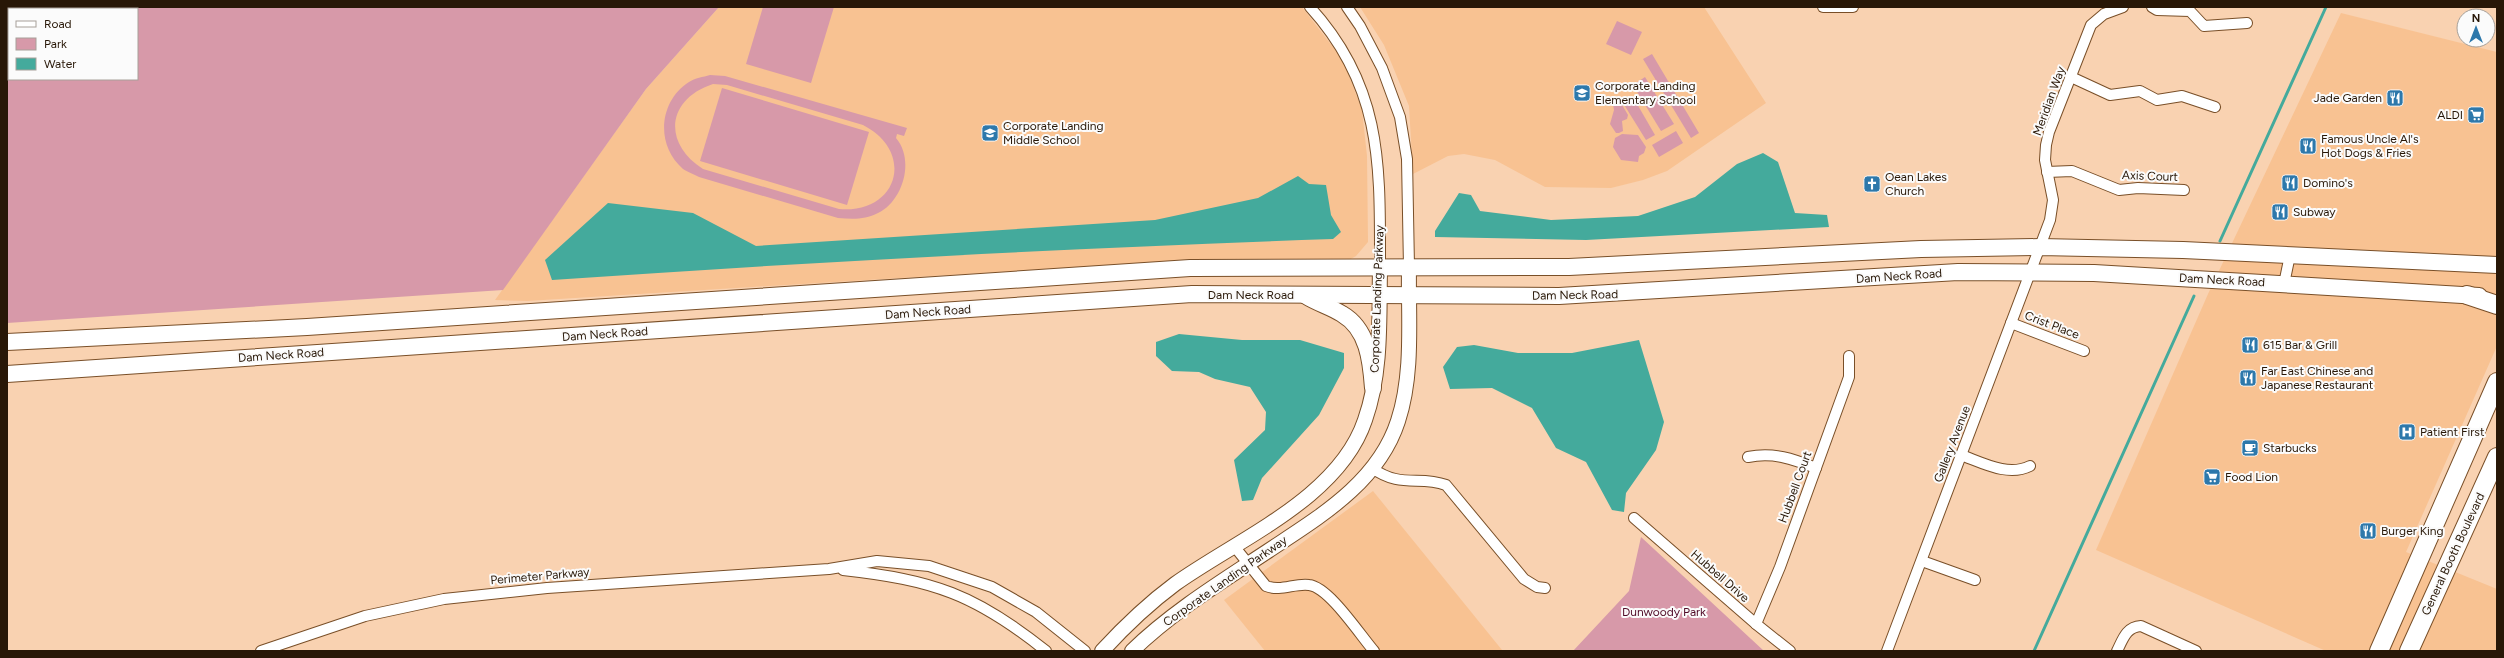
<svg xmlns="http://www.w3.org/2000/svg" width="2504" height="658" font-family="Figtree,sans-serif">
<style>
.built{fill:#f8c292}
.green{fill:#d799a9;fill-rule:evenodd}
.water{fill:#44aa9c}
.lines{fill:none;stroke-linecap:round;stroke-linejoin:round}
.stream{stroke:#44aa9c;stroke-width:3}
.street-casing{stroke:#794f28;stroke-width:12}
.secondary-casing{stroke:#794f28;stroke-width:16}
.primary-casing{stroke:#794f28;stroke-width:18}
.highway-casing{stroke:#794f28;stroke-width:20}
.street{stroke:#fff;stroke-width:10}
.secondary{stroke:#fff;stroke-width:14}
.primary{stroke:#fff;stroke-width:16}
.highway{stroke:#fff;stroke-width:18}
.labels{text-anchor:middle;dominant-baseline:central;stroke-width:4;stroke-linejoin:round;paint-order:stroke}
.poi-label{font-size:12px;fill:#281707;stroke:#fbfbfb;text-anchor:start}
.street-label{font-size:12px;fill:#281707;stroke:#fbfbfb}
.park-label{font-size:12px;fill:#500b27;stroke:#fbfbfb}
</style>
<rect width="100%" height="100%" fill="#f9d2b1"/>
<!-- built -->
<g class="built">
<polygon points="719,7 1302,7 1343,60 1362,110 1367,156 1368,242 1356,256 1349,260 1207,259 527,301 495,300 646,89"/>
<polygon points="1360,7 1704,7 1766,103 1667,171 1643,180 1611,188 1545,187 1495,160 1464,154 1448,156 1413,174 1409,106 1384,45"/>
<polygon points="2341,13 2497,52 2497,346 2406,552 2497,589 2497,651 2326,651 2096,550 2208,294"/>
<polygon points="1373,491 1502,650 1501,651 1265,651 1224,600"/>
</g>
<!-- green -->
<g class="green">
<path d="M7,7H719L646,89L503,290L7,323ZM9,9H137V79H9Z"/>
<polygon points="763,7 834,7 811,83 746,64"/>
<polygon points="1617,21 1642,32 1631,55 1606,44"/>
<polygon points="1652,54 1699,133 1691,138 1643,59"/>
<path d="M710,75L725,76L907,128L904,136L897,134L896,138C915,160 903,201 878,213C865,220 852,219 838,218L699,177C694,174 687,172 683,169C655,145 659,101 689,82C695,78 703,77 710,75ZM713,84L727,85L863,125C916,152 898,214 839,209L703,169C662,143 667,99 713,84Z"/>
<polygon points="1645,77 1674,124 1661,131 1633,85"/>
<polygon points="722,88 869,132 847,205 700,161"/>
<polygon points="1633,97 1655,135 1646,140 1623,103"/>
<polygon points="1616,102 1621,103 1628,115 1627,119 1622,121 1623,131 1619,133 1616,133 1610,124 1614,110 1613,104"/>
<polygon points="1676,131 1683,143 1659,157 1652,145"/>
<polygon points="1622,134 1638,135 1646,147 1644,153 1639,156 1638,162 1621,160 1613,147 1615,138"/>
<polygon points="1641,537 1764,651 1573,651 1629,591"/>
</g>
<!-- water -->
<g class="water">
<polygon points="1763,153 1778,162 1795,213 1827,215 1829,227 1586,240 1435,237 1435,231 1459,193 1471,195 1480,211 1551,220 1638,216 1695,197 1737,164"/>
<path d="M1298,176L1309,184L1326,185L1331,215L1341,232L1333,239C1072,248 812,262 552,280L545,260L608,203L693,213L756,246L1155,220L1258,198Z"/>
<polygon points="1179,334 1242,340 1300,340 1344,353 1344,368 1319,415 1262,478 1253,500 1242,501 1234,460 1265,430 1266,412 1250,387 1215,379 1199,372 1172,371 1156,356 1156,342"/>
<polygon points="1639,340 1664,422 1656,450 1626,493 1624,512 1612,510 1586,462 1556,448 1532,408 1492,388 1450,389 1443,367 1457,347 1474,345 1518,353 1572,353"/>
</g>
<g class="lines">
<!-- stream -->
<g class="stream">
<polyline points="2220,241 2326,7"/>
<polyline points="2034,651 2194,296"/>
</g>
<!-- street casing -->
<g class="street-casing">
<g id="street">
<path d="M1310,7C1383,87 1380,166 1380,267"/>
<polyline points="1347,7 1360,26 1382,68 1400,117 1407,159 1409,267"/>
<polyline points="1823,7 1853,7"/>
<polyline points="2152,7 2157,10 2190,11 2204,26 2247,23"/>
<polyline points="2071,77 2110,95 2140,91 2157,100 2182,96 2215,107"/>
<polyline points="2047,172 2072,171 2119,190 2138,188 2184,190"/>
<polyline points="2284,284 2290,255"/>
<polyline points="2011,323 2084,351"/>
<path d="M1961,455C1983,463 2008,477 2030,466"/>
<path d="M1748,457C1774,452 1793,459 1816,468"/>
<path d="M1372,468C1401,489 1419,475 1446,485L1524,579L1537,587L1545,588"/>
<polyline points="1634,518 1756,624 1790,651"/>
<path d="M1234,546L1266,586C1281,592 1294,583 1309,585C1329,587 1360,635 1374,651"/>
<polyline points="1922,561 1975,580"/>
<path d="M843,570C933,580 975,594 1046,651"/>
<polyline points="1756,624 1780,567 1849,377 1849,356"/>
<polyline points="261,651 365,616 444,599 547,588 829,569 877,561 929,566 992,587 1036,612 1085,651"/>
<polyline points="1887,651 2050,220 2053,200 2045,160 2046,145 2049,132 2091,25 2104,14 2123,7"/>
<path d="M2117,651C2123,639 2126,627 2141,626L2196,651"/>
</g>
</g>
<!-- secondary casing -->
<g class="secondary-casing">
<g id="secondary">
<path d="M1102,651C1125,626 1148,604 1175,584C1238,539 1339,498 1365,420C1382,372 1379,318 1380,267"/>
<path d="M1132,651C1172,612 1221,582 1268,551C1319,517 1378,483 1398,421C1414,372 1408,317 1409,267"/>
</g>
</g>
<!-- primary casing -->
<g class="primary-casing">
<g id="primary">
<path d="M1306,296C1317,303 1331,307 1342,314C1368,329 1371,361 1373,388"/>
<polyline points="7,342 307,327 1190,268 1569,267 1921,249 2040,247 2183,250 2497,265"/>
<polyline points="7,374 1192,294 1559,296 1958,272 2094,273 2479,296"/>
</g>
</g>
<!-- highway casing -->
<g class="highway-casing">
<g id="highway">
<polyline points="2467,295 2497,305"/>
<polyline points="2379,651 2497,382"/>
<polyline points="2409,651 2497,457"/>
</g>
</g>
<!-- street -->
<use href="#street" class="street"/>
<!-- secondary -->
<use href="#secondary" class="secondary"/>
<!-- primary -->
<use href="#primary" class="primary"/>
<!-- highway -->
<use href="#highway" class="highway"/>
</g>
<!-- icons -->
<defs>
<g id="school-square" transform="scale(0.9)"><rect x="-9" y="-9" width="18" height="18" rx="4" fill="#2d78ab" stroke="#fbfbfb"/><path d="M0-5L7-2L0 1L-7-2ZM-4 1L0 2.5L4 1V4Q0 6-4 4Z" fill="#fff"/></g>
<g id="restaurant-square" transform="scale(0.9)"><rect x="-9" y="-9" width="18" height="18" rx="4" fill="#2d78ab" stroke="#fbfbfb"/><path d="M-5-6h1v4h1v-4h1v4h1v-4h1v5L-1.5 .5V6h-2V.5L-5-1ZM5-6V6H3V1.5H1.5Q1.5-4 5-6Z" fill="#fff"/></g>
<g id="supermarket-square" transform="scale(0.9)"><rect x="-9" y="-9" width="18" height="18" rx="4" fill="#2d78ab" stroke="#fbfbfb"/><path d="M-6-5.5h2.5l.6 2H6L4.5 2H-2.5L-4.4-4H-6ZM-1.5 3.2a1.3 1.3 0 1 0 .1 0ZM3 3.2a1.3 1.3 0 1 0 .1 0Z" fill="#fff"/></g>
<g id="church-square" transform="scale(0.9)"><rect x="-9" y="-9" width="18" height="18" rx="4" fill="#2d78ab" stroke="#fbfbfb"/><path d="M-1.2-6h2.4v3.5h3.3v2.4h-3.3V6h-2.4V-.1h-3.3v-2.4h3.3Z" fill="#fff"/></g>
<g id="hospital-square" transform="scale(0.9)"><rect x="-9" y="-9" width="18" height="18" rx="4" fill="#2d78ab" stroke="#fbfbfb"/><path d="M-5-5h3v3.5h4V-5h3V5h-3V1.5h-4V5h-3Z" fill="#fff"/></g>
<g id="cafe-square" transform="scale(0.9)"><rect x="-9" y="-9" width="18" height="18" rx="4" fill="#2d78ab" stroke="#fbfbfb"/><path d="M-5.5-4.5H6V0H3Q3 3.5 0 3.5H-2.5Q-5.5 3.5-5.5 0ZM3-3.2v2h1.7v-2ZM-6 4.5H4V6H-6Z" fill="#fff"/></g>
</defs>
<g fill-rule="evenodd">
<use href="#school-square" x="1582" y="93"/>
<use href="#restaurant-square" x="2395" y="98"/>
<use href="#supermarket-square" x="2476" y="115"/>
<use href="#school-square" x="990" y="133"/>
<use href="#restaurant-square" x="2308" y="146"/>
<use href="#restaurant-square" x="2290" y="183"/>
<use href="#church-square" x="1872" y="184"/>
<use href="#restaurant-square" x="2280" y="212"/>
<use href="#restaurant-square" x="2250" y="345"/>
<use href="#restaurant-square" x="2248" y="378"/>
<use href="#hospital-square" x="2407" y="432"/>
<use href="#cafe-square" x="2250" y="448"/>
<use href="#supermarket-square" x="2212" y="477"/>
<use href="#restaurant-square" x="2368" y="531"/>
</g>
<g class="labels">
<!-- poi labels -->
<g class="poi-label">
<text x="1595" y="86">Corporate Landing<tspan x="1595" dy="14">Elementary School</tspan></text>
<text x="2382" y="98" text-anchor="end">Jade Garden</text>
<text x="2463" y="115" text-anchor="end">ALDI</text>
<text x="1003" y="126">Corporate Landing<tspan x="1003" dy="14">Middle School</tspan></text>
<text x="2321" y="139">Famous Uncle Al's<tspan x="2321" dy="14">Hot Dogs &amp; Fries</tspan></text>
<text x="1885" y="177">Oean Lakes<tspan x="1885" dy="14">Church</tspan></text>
<text x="2303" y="183">Domino's</text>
<text x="2293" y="212">Subway</text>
<text x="2263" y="345">615 Bar &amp; Grill</text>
<text x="2261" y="371">Far East Chinese and<tspan x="2261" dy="14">Japanese Restaurant</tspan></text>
<text x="2420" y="432">Patient First</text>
<text x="2263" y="448">Starbucks</text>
<text x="2225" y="477">Food Lion</text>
<text x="2381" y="531">Burger King</text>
</g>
<!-- street labels -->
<g class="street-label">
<text transform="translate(2049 101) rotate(-70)">Meridian Way</text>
<text transform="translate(2150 176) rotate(2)">Axis Court</text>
<text transform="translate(1899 276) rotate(-4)">Dam Neck Road</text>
<text transform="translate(2222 280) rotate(3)">Dam Neck Road</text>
<text x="1251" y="295">Dam Neck Road</text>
<text transform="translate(1575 295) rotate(-1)">Dam Neck Road</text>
<text transform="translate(1377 299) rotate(-88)">Corporate Landing Parkway</text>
<text transform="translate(928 312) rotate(-4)">Dam Neck Road</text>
<text transform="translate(2052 325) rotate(21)">Crist Place</text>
<text transform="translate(605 334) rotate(-4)">Dam Neck Road</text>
<text transform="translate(281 355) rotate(-4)">Dam Neck Road</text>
<text transform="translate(1952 444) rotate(-69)">Gallery Avenue</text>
<text transform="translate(1795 487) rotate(-70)">Hubbell Court</text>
<text transform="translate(2453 554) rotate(-65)">General Booth Boulevard</text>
<text transform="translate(540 576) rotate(-5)">Perimeter Parkway</text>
<text transform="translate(1720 576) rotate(41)">Hubbell Drive</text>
<text transform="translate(1225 581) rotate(-35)">Corporate Landing Parkway</text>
</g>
<!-- park labels -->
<g class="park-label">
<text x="1664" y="612">Dunwoody Park</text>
</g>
</g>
<!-- border -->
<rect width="2504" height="658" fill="none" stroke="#281707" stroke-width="16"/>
<!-- legend -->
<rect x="8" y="8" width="130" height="72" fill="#fbfbfb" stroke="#a7a099"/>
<rect x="16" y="21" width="20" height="6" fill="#ffffff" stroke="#a7a099"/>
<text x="44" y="28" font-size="12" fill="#281707">Road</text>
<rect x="16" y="38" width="20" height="12" fill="#d799a9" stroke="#a7a099"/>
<text x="44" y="48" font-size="12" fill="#281707">Park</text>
<rect x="16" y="58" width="20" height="12" fill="#44aa9c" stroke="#a7a099"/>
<text x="44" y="68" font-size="12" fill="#281707">Water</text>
<!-- north arrow -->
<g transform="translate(2476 28)"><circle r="19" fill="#fbfbfb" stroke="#a7a099"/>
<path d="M0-3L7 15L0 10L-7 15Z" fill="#2d78ab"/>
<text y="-6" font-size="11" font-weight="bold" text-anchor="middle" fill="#281707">N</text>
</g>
</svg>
